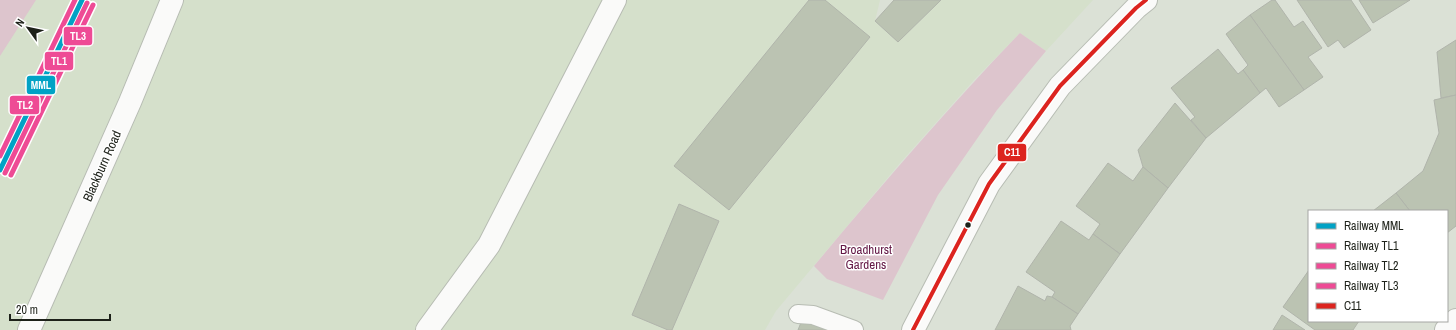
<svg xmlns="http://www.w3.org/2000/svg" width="1456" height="330" font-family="'Archivo Narrow',sans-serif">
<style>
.built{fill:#d5e0cb}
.green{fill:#ddc5cd}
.building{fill:#bbc3b2;stroke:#b0b4ab}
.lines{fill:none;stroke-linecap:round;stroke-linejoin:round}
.service-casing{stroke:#b7bcb3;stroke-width:20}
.minor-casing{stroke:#b7bcb3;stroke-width:24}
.tertiary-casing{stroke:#b7bcb3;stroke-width:24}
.service{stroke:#fafaf9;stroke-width:18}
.minor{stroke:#fafaf9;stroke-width:22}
.tertiary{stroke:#fafaf9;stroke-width:22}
.bus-1-casing{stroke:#fff;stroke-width:7}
.bus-1{stroke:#dc241f;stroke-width:4}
.rail-1-casing{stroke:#fff;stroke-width:8}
.rail-2-casing{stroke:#fff;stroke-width:8}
.rail-3-casing{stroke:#fff;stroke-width:8}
.rail-4-casing{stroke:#fff;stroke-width:8}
.rail-1{stroke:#01a2c5;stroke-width:5}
.rail-2{stroke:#ee4b95;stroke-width:5}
.rail-3{stroke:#ee4b95;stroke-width:5}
.rail-4{stroke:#ee4b95;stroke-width:5}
.bus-dot{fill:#1d2119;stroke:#fff;stroke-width:1.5}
.labels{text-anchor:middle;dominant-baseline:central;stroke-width:3;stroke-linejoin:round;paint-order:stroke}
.street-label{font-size:13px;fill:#1d2119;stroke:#fff}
.park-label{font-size:13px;fill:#631745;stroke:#fff}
.line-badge{stroke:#fff;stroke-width:1.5}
.badge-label{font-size:11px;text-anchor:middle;font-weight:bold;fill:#fff}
</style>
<rect width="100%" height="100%" fill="#dbe1d6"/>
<!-- built -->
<polygon class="built" points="0,0 880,0 875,21 898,42 941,0 1093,0 1046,51 1020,33 974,80 900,163 776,311 765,330 0,330"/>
<!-- green -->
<g class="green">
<polygon points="0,0 36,0 0,56"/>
<path d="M1020,33L1046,51L997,110L938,195L883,300L827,279L814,266C881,186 948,108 1020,33Z"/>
</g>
<!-- building -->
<g class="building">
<polygon points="809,0 825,0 870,37 729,210 674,166"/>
<polygon points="894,0 941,0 898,42 875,21"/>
<polygon points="1272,0 1275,0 1294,27 1303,21 1322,48 1308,57 1323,77 1304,90 1250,15"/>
<polygon points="1297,0 1351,0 1371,30 1344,48 1338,40 1328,47"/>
<polygon points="1359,0 1410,0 1373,23"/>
<polygon points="1250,15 1304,90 1279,107 1266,88 1260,93 1243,70 1248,65 1226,34"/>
<polygon points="1456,40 1456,95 1441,98 1437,52"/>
<polygon points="1218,49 1238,74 1243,70 1260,93 1206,138 1191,120 1195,117 1171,88"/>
<polygon points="1456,95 1456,226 1447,233 1447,211 1410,211 1396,193 1423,171 1439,133 1434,100"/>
<polygon points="1175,103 1206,138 1168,188 1143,167 1138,150"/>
<polygon points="1108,163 1133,181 1143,167 1168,188 1120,254 1093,234 1100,224 1076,206"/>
<polygon points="1396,193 1410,211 1373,211"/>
<polygon points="679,204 719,221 672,330 668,330 632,315"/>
<polygon points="1061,221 1089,240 1093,234 1120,254 1078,314 1052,297 1055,292 1026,272"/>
<polygon points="1309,270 1309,321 1359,321 1353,330 1315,330 1283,307"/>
<polygon points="1018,286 1045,301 1047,296 1052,297 1078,314 1070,326 1071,330 995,330"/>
<polygon points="1282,315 1305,330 1273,330"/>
<polygon points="802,320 829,330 798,330"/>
</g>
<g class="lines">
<!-- service casing -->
<g class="service-casing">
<polyline id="service" points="798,314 813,315 854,330"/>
</g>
<!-- minor casing -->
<g class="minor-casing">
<g id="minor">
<polyline points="29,330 130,102 172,0"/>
<polyline points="427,330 489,245 615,0"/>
<polyline points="1446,330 1456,320"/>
</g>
</g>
<!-- tertiary casing -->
<g class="tertiary-casing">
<polyline id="tertiary" points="913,330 989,184 1060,86 1136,8 1146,0"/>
</g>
<!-- service -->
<use href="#service" class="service"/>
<!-- minor -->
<use href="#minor" class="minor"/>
<!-- tertiary -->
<use href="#tertiary" class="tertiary"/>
<!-- bus-1 casing -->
<g class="bus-1-casing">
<polyline id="bus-1" points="913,330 989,184 1060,86 1136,8 1146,0"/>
</g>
<!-- bus-1 -->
<use href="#bus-1" class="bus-1"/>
<!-- rail-1 casing -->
<g class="rail-1-casing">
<polyline id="rail-1" points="0,170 82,0"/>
</g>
<!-- rail-2 casing -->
<g class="rail-2-casing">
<polyline id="rail-2" points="5,173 87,3"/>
</g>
<!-- rail-3 casing -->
<g class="rail-3-casing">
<polyline id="rail-3" points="0,156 75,0"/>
</g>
<!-- rail-4 casing -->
<g class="rail-4-casing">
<polyline id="rail-4" points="11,175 93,5"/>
</g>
<!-- rail-1 -->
<use href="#rail-1" class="rail-1"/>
<!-- rail-2 -->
<use href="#rail-2" class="rail-2"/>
<!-- rail-3 -->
<use href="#rail-3" class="rail-3"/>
<!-- rail-4 -->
<use href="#rail-4" class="rail-4"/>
</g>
<!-- markers -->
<circle class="bus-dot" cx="968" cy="225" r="3.5"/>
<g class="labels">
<!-- street labels -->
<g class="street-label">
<text transform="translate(102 166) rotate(-66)">Blackburn Road</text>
</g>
<!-- park labels -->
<g class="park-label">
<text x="866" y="249">Broadhurst<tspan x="866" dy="15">Gardens</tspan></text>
</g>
</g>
<g class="line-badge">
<rect x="63" y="26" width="30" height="20" rx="4" fill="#ee4b95"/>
<rect x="44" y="51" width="30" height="20" rx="4" fill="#ee4b95"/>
<rect x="26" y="75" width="30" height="20" rx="4" fill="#01a2c5"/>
<rect x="9" y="95" width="31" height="20" rx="4" fill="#ee4b95"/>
<rect x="997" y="143" width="30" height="19" rx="4" fill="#dc241f"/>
</g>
<g class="badge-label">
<text x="78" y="40">TL3</text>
<text x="59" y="65">TL1</text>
<text x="41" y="89">MML</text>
<text x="25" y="109">TL2</text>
<text x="1012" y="156">C11</text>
</g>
<!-- legend -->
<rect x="1308" y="210" width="140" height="112" fill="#ffffff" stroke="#a5a6a3"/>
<rect x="1316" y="223" width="20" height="6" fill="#01a2c5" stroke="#a5a6a3"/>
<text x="1344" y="230" font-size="12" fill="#1d2119">Railway MML</text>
<rect x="1316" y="243" width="20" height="6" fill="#ee4b95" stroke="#a5a6a3"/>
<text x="1344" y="250" font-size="12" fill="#1d2119">Railway TL1</text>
<rect x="1316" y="263" width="20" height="6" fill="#ee4b95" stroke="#a5a6a3"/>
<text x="1344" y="270" font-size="12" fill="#1d2119">Railway TL2</text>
<rect x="1316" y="283" width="20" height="6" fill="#ee4b95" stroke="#a5a6a3"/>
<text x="1344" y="290" font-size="12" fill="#1d2119">Railway TL3</text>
<rect x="1316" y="303" width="20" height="6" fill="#dc241f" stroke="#a5a6a3"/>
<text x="1344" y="310" font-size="12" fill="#1d2119">C11</text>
<!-- north arrow -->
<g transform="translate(28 28) rotate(303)" stroke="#ffffff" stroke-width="3" paint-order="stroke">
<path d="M0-3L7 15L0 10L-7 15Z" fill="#1d2119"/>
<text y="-6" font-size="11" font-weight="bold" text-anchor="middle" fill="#1d2119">N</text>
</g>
<!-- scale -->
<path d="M10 314v6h100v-6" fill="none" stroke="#1d2119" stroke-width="2"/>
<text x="16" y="314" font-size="12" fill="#1d2119" stroke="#ffffff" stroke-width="3" paint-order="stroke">20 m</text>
</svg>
